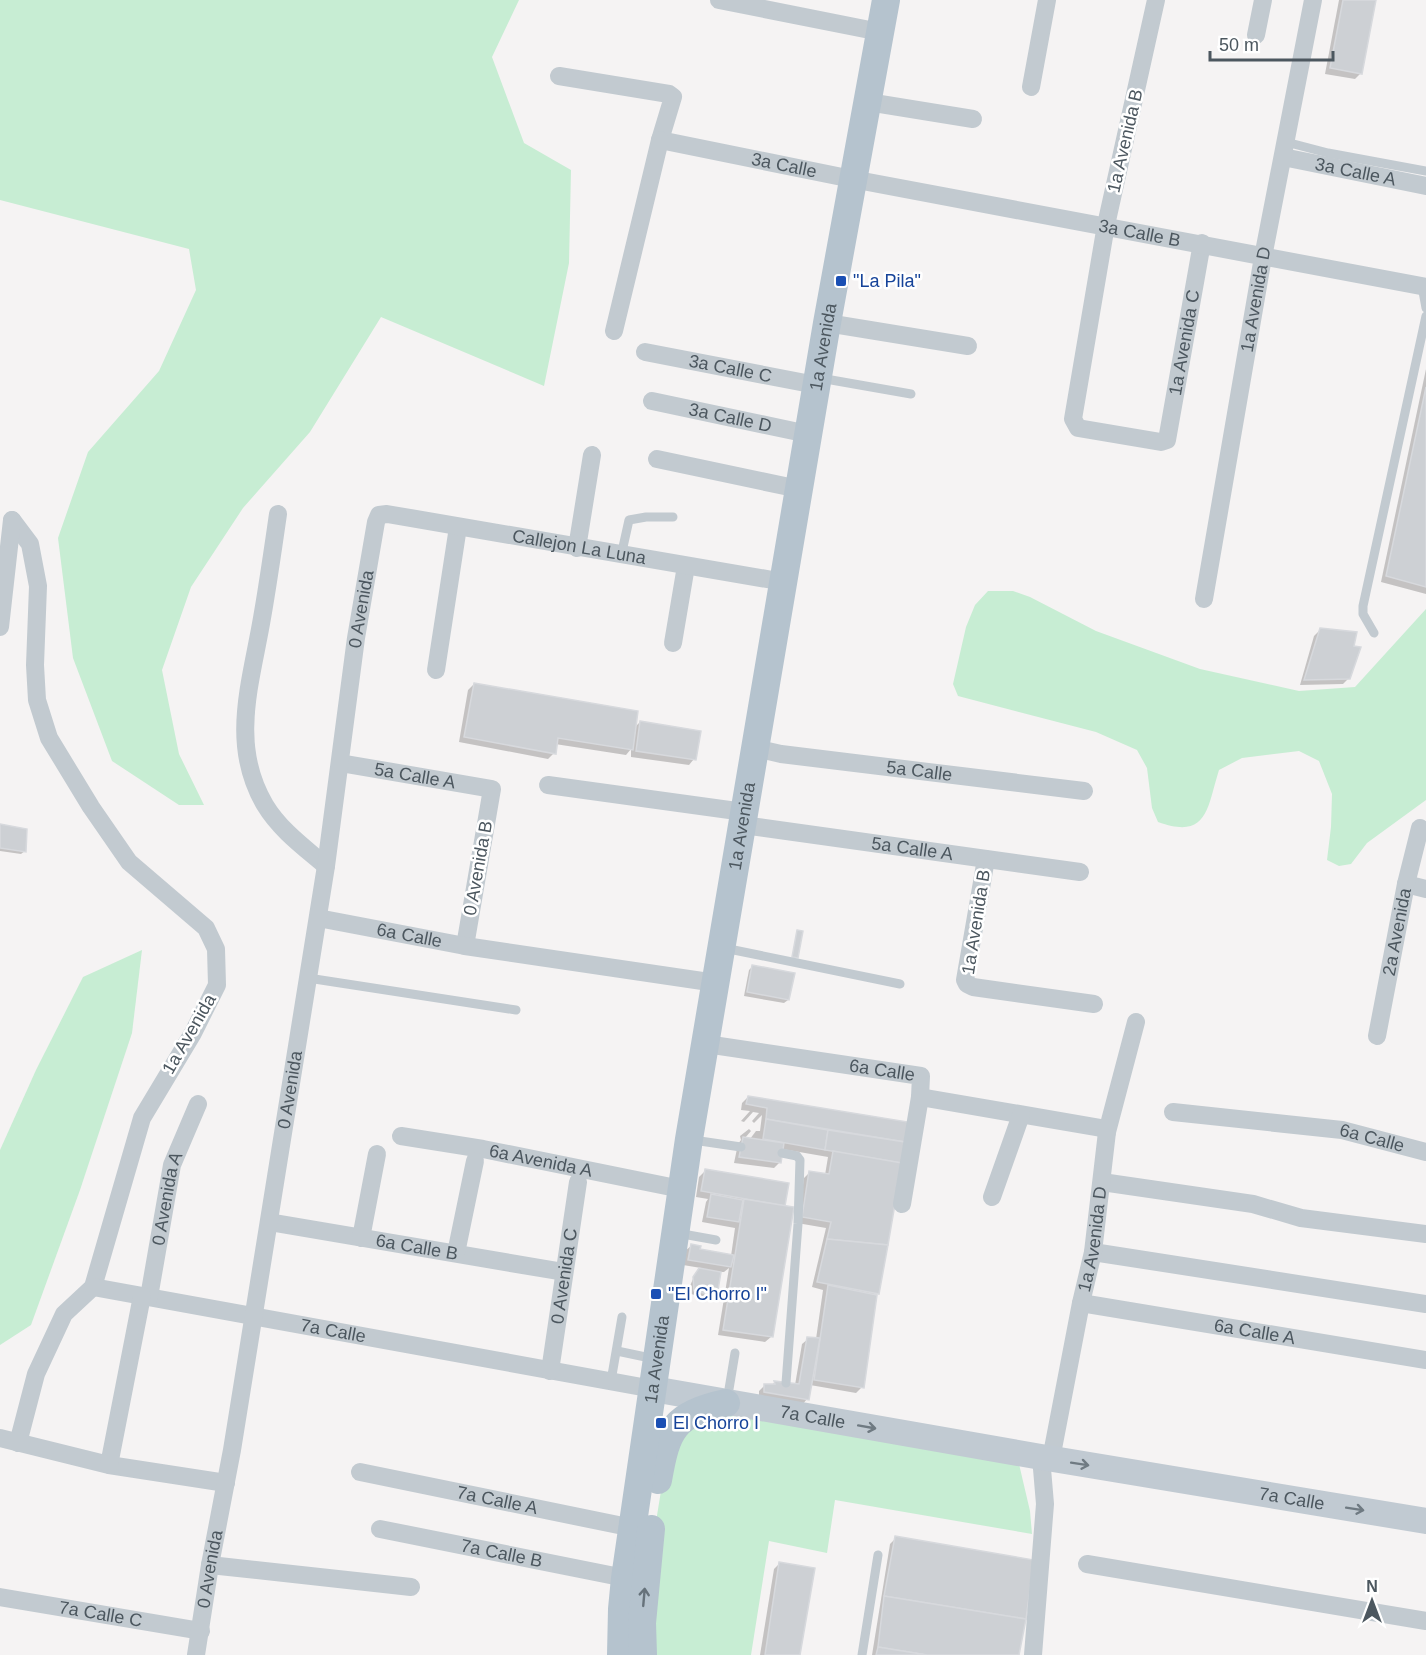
<svg xmlns="http://www.w3.org/2000/svg" width="1426" height="1655" font-family="Helvetica,sans-serif">
<style>
.green{fill:#c7edd3}
.shadow{fill:#0003}
.building{fill:#cdd0d4;stroke:#d7d9dd;stroke-width:1.5}
.lines{fill:none;stroke-linecap:round;stroke-linejoin:round}
.lane{stroke:#c2cad0;stroke-width:9}
.street{stroke:#c2cad0;stroke-width:18}
.secondary{stroke:#c1cad2;stroke-width:26}
.primary{stroke:#b5c3ce;stroke-width:28}
.oneway{stroke:#6f7a82}
.oneway2{stroke:#66727b}
.transit-dot{fill:#1a4fb4;stroke:#fff;stroke-width:2}
.labels{text-anchor:middle;dominant-baseline:central;stroke-width:5;stroke-linejoin:round;paint-order:stroke}
.street-label{font-size:18px;fill:#4c575f;stroke:#fff}
.transit-label{font-size:18px;fill:#164399;stroke:#fff;text-anchor:start}
</style>
<rect width="100%" height="100%" fill="#f5f3f3"/>
<!-- green -->
<g class="green">
<polygon points="0,0 519,0 492,57 524,143 571,170 569,263 544,386 381,317 310,432 243,508 191,587 162,670 179,754 204,805 179,805 112,761 73,658 58,538 88,452 159,371 196,290 189,249 0,200"/>
<path d="M988,591H1013L1030,597L1096,631L1200,669L1299,691L1355,687L1426,609V800L1367,843L1351,864L1339,866L1327,860L1331,827L1332,794L1319,761L1299,751L1242,758L1219,770C1207,808 1208,840 1158,822L1152,808L1147,768L1137,750L1096,732L958,696L953,684L966,627L975,605Z"/>
<polygon points="142,950 132,1033 80,1190 31,1325 0,1345 0,1150 36,1070 83,977"/>
<polygon points="729,1410 1019,1464 1030,1511 1032,1534 835,1500 827,1553 769,1541 751,1655 651,1655 653,1540 668,1448 675,1438"/>
</g>
<!-- shadow -->
<g class="shadow">
<polygon points="1339,0 1374,0 1361,73 1355,79 1325,74"/>
<polygon points="1426,369 1426,594 1381,582"/>
<polygon points="1320,630 1349,678 1343,684 1300,685 1314,636"/>
<polygon points="474,684 634,728 640,722 694,759 689,765 631,757 631,749 626,755 555,744 554,753 548,759 459,742 468,690"/>
<polygon points="0,826 25,851 21,854 0,851"/>
<polygon points="753,966 788,1000 784,1003 744,996 749,970"/>
<polygon points="748,1097 906,1123 878,1293 875,1296 862,1387 856,1393 810,1385 807,1399 802,1405 759,1397 759,1391 765,1385 771,1386 775,1382 795,1385 802,1344 808,1339 816,1339 823,1290 812,1287 826,1228 797,1223 804,1178 810,1172 825,1175 828,1157 782,1149 780,1162 774,1168 734,1163 738,1144 741,1140 740,1136 749,1129 751,1131 745,1138 750,1139 756,1131 760,1131 762,1115 754,1123 752,1121 759,1113 753,1112 744,1122 741,1121 750,1111 741,1110 742,1103"/>
<polygon points="705,1171 787,1185 771,1337 765,1342 718,1335 729,1268 724,1272 720,1272 715,1295 712,1299 691,1294 690,1286 695,1274 701,1268 683,1265 685,1251 691,1246 698,1251 731,1256 735,1228 702,1222 706,1202 708,1199 696,1197 699,1177"/>
<polygon points="896,1538 1017,1655 872,1655 890,1544"/>
<polygon points="780,1563 798,1655 760,1655 774,1569"/>
</g>
<!-- building -->
<g class="building">
<polygon points="1343,0 1376,0 1362,74 1330,68"/>
<polygon points="1426,387 1426,587 1386,576"/>
<polygon points="1320,628 1357,632 1354,646 1361,647 1350,679 1304,680"/>
<polygon points="474,683 638,711 633,750 558,738 556,754 464,737"/>
<polygon points="640,721 701,731 696,760 636,751"/>
<polygon points="0,824 27,829 26,852 0,848"/>
<polygon points="797,930 803,931 798,958 792,957"/>
<polygon points="752,965 795,973 789,1000 747,992"/>
<polygon points="748,1096 908,1122 905,1142 766,1119 767,1108 746,1104"/>
<polygon points="766,1119 828,1130 825,1150 763,1139"/>
<polygon points="828,1130 905,1142 902,1163 825,1150"/>
<polygon points="743,1137 784,1143 781,1163 739,1157"/>
<polygon points="833,1151 902,1163 888,1245 827,1239 831,1222 802,1217 809,1171 829,1174"/>
<polygon points="705,1169 789,1183 785,1206 701,1191"/>
<polygon points="711,1194 743,1200 739,1222 707,1217"/>
<polygon points="744,1199 794,1207 773,1337 723,1330"/>
<polygon points="827,1239 888,1245 879,1294 817,1282"/>
<polygon points="691,1244 701,1246 700,1249 734,1255 731,1267 688,1260"/>
<polygon points="699,1268 721,1272 717,1296 694,1291 693,1277"/>
<polygon points="828,1285 877,1295 864,1388 814,1380"/>
<polygon points="807,1337 820,1338 809,1400 764,1392 764,1384 775,1384 774,1381 799,1384"/>
<polygon points="895,1536 1034,1560 1026,1619 884,1596"/>
<polygon points="779,1562 815,1568 800,1655 765,1655"/>
<polygon points="884,1596 1026,1619 1019,1655 927,1655 878,1647"/>
<polygon points="878,1647 927,1655 876,1655"/>
</g>
<g class="lines">
<!-- lane -->
<g class="lane">
<polyline points="1286,142 1328,153 1426,171"/>
<polyline points="1422,286 1426,308"/>
<polyline points="820,378 911,394"/>
<polyline points="621,556 629,520 646,517 673,517"/>
<polyline points="1374,633 1363,614 1363,606 1426,316"/>
<polyline points="724,948 900,984"/>
<polyline points="308,978 516,1010"/>
<polyline points="693,1140 741,1147"/>
<polyline points="782,1153 797,1156 800,1160 798,1224 786,1383"/>
<polyline points="677,1233 716,1240"/>
<polyline points="617,1351 655,1359"/>
<polyline points="611,1381 622,1317"/>
<polyline points="727,1401 735,1353"/>
<polyline points="862,1655 878,1555"/>
</g>
<!-- street -->
<g class="street">
<polyline points="719,0 880,32"/>
<path id="s1" d="M1156,0L1106,225L1073,419L1078,428L1161,442L1167,440L1202,243"/>
<polyline points="1256,35 1263,0"/>
<path id="s2" d="M559,76L669,94L673,97L660,140L852,179L1426,287"/>
<polyline points="1031,87 1047,0"/>
<polyline points="868,102 973,119"/>
<path id="s3" d="M1283,157L1426,186"/>
<polyline points="827,323 968,346"/>
<polyline points="614,331 660,140"/>
<path id="s4" d="M645,352L816,385"/>
<path id="s5" d="M652,401L808,434"/>
<polyline points="657,459 799,489"/>
<path d="M278,514C273,549 268,584 262,618C251,683 229,744 265,805C280,830 305,848 326,866"/>
<polyline points="12,520 30,544 38,586 35,665 37,700 49,738 91,807 129,862 206,928 216,949 217,985 193,1033 142,1118 93,1287 64,1314 36,1374 18,1443"/>
<polyline points="577,548 592,455"/>
<path id="s6" d="M1204,599L1263,257L1313,0"/>
<polyline points="0,627 12,520"/>
<polyline points="673,643 686,566"/>
<polyline points="436,670 458,527"/>
<path id="s7" d="M755,748L781,754L1084,791"/>
<path id="s8" d="M340,763L492,789L465,946"/>
<polyline points="548,785 744,812"/>
<path id="s9" d="M743,825L1080,872"/>
<polyline points="986,859 965,980 967,984 973,987 1094,1004"/>
<polyline points="1406,884 1426,889"/>
<path id="s10" d="M318,918L465,946L716,983"/>
<path id="s11" d="M1377,1036L1406,884L1420,828"/>
<path id="s12" d="M706,1044L921,1076L920,1097L902,1204"/>
<polyline points="920,1097 1101,1128 1107,1132"/>
<path id="s13" d="M1173,1112L1342,1130L1426,1152"/>
<path id="s14" d="M401,1136L483,1149L681,1189"/>
<polyline points="1102,1182 1253,1204 1301,1218 1426,1234"/>
<polyline points="992,1197 1021,1115"/>
<path id="s15" d="M269,1222L564,1272"/>
<polyline points="361,1238 377,1154"/>
<polyline points="1093,1252 1426,1304"/>
<polyline points="456,1253 475,1161"/>
<path id="s16" d="M93,1287L653,1389"/>
<path id="s17" d="M149,1297L172,1165L198,1104"/>
<path id="s18" d="M1081,1303L1426,1360"/>
<path id="s19" d="M550,1371L578,1182"/>
<polyline points="0,1438 109,1465 226,1483"/>
<path id="s20" d="M1051,1459L1081,1303L1093,1252L1107,1132L1136,1022"/>
<polyline points="109,1465 142,1296"/>
<path id="s21" d="M360,1472L633,1528"/>
<path id="s22" d="M380,1529L625,1578"/>
<polyline points="1087,1564 1426,1621"/>
<polyline points="210,1565 411,1587"/>
<path id="s23" d="M0,1597L201,1631"/>
<path id="s24" d="M196,1655L210,1565L232,1450L326,866L356,638L376,522L379,515L387,514L784,582"/>
<polyline points="1033,1655 1045,1504 1041,1457"/>
</g>
<!-- secondary -->
<path class="secondary" id="s25" d="M653,1389L1041,1457L1426,1521"/>
<!-- primary -->
<g class="primary">
<path d="M658,1480C667,1429 673,1415 726,1403"/>
<path id="s26" d="M621,1655L622,1609L625,1578L689,1139L827,323L886,0"/>
<polyline points="643,1655 642,1623 651,1529"/>
</g>
</g>
<!-- one-way arrows -->
<defs><path id="oneway-shaft" d="M-6 0H5M1.5-3L5.5 0L1.5 3" fill="none" stroke-width="1.6" stroke-linecap="round" stroke-linejoin="round" transform="scale(1.5)"/></defs>
<g class="oneway">
<use href="#oneway-shaft" transform="translate(867 1427) rotate(10)"/>
<use href="#oneway-shaft" transform="translate(1080 1464) rotate(9)"/>
<use href="#oneway-shaft" transform="translate(1355 1509) rotate(9)"/>
</g>
<use class="oneway2" href="#oneway-shaft" transform="translate(644 1597) rotate(-85)"/>
<!-- markers -->
<g class="transit-dot">
<rect x="835" y="275" width="12" height="12" rx="3"/>
<rect x="650" y="1288" width="12" height="12" rx="3"/>
<rect x="655" y="1417" width="12" height="12" rx="3"/>
</g>
<g class="labels">
<!-- street labels -->
<g class="street-label">
<text transform="translate(1125 141) rotate(-77)">1a Avenida B</text>
<text stroke="none"><textPath href="#s2" startOffset="288">3a Calle</textPath></text>
<text stroke="none"><textPath href="#s3" startOffset="74">3a Calle A</textPath></text>
<text stroke="none"><textPath href="#s2" startOffset="650">3a Calle B</textPath></text>
<text stroke="none"><textPath href="#s6" startOffset="304">1a Avenida D</textPath></text>
<text stroke="none"><textPath href="#s1" startOffset="627">1a Avenida C</textPath></text>
<text stroke="none"><textPath href="#s26" startOffset="1324">1a Avenida</textPath></text>
<text stroke="none"><textPath href="#s4" startOffset="87">3a Calle C</textPath></text>
<text stroke="none"><textPath href="#s5" startOffset="80">3a Calle D</textPath></text>
<text stroke="none"><textPath href="#s24" startOffset="1358">Callejon La Luna</textPath></text>
<text stroke="none"><textPath href="#s24" startOffset="1059">0 Avenida</textPath></text>
<text stroke="none"><textPath href="#s7" startOffset="166">5a Calle</textPath></text>
<text stroke="none"><textPath href="#s8" startOffset="76">5a Calle A</textPath></text>
<text stroke="none"><textPath href="#s26" startOffset="838">1a Avenida</textPath></text>
<text stroke="none"><textPath href="#s9" startOffset="171">5a Calle A</textPath></text>
<text transform="translate(478 868) rotate(-80)">0 Avenida B</text>
<text transform="translate(976 922) rotate(-81)">1a Avenida B</text>
<text stroke="none"><textPath href="#s11" startOffset="106">2a Avenida</textPath></text>
<text stroke="none"><textPath href="#s10" startOffset="93">6a Calle</textPath></text>
<text transform="translate(189 1034) rotate(-60)">1a Avenida</text>
<text stroke="none"><textPath href="#s12" startOffset="178">6a Calle</textPath></text>
<text stroke="none"><textPath href="#s24" startOffset="573">0 Avenida</textPath></text>
<text stroke="none"><textPath href="#s13" startOffset="201">6a Calle</textPath></text>
<text stroke="none"><textPath href="#s14" startOffset="142">6a Avenida A</textPath></text>
<text stroke="none"><textPath href="#s17" startOffset="100">0 Avenida A</textPath></text>
<text stroke="none"><textPath href="#s20" startOffset="224">1a Avenida D</textPath></text>
<text stroke="none"><textPath href="#s15" startOffset="150">6a Calle B</textPath></text>
<text stroke="none"><textPath href="#s19" startOffset="96">0 Avenida C</textPath></text>
<text stroke="none"><textPath href="#s16" startOffset="244">7a Calle</textPath></text>
<text stroke="none"><textPath href="#s18" startOffset="176">6a Calle A</textPath></text>
<text stroke="none"><textPath href="#s26" startOffset="298">1a Avenida</textPath></text>
<text stroke="none"><textPath href="#s25" startOffset="162">7a Calle</textPath></text>
<text stroke="none"><textPath href="#s25" startOffset="648">7a Calle</textPath></text>
<text stroke="none"><textPath href="#s21" startOffset="140">7a Calle A</textPath></text>
<text stroke="none"><textPath href="#s22" startOffset="124">7a Calle B</textPath></text>
<text stroke="none"><textPath href="#s24" startOffset="87">0 Avenida</textPath></text>
<text stroke="none"><textPath href="#s23" startOffset="102">7a Calle C</textPath></text>
</g>
<!-- transit labels -->
<g class="transit-label">
<text x="853" y="281">"La Pila"</text>
<text x="668" y="1294">"El Chorro I"</text>
<text x="673" y="1423">El Chorro I</text>
</g>
</g>
<!-- north arrow -->
<g transform="translate(1372 1601)" stroke="#ffffff" stroke-width="4.5" paint-order="stroke">
<path d="M0-4.5L10 22L0 15L-10 22Z" fill="#4c575f"/>
<text y="-9" font-size="16" font-weight="bold" text-anchor="middle" fill="#4c575f">N</text>
</g>
<!-- scale -->
<path d="M1210 51v9h123v-9" fill="none" stroke="#4c575f" stroke-width="3"/>
<text x="1219" y="51" font-size="18" fill="#4c575f" stroke="#ffffff" stroke-width="4.5" paint-order="stroke">50 m</text>
</svg>
